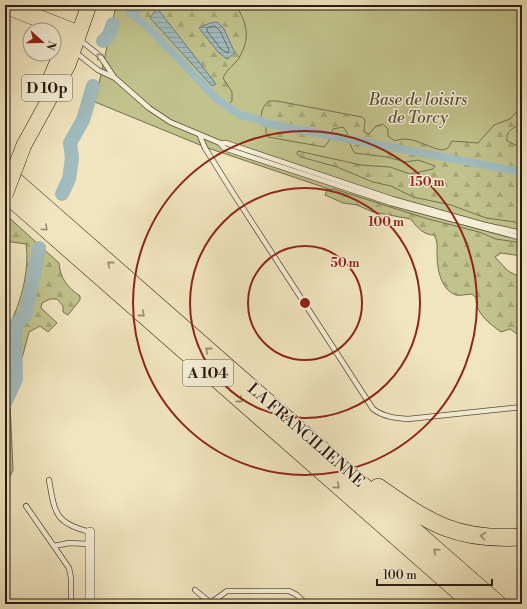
<svg xmlns="http://www.w3.org/2000/svg" width="527" height="609" font-family="'Libre Bodoni',serif">
<style>
.green{fill:#c1c28c;stroke:#756f50}
.forest{fill:url(#forest-firs);stroke:#756f50}
.water{fill:url(#water-rules);stroke:#717c7a}
.lines{fill:none;stroke-linecap:round;stroke-linejoin:round}
.shore{stroke:#656c68;stroke-width:1}
.canal{stroke:#a1bcbe;stroke-width:8}
.river{stroke:#a1bcbe;stroke-width:14}
.lane-casing{stroke:#5b4e3e;stroke-width:6}
.street-casing{stroke:#5b4e3e;stroke-width:10}
.primary-casing{stroke:#291c13;stroke-width:16}
.highway-casing{stroke:#291c13;stroke-width:18}
.lane{stroke:#f5eed5;stroke-width:4.5}
.street{stroke:#f5eed5;stroke-width:9}
.primary{stroke:#f0e5bf;stroke-width:15}
.highway{stroke:#f0e5bf;stroke-width:17}
.primary-bridge-casing{stroke:#291c13;stroke-width:16;stroke-linecap:butt}
.primary-bridge{stroke:#f0e5bf;stroke-width:15}
.oneway{stroke:#99907e}
.oneway2{stroke:#968b72}
.ring{fill:none;stroke:#8f2418;stroke-width:2}
.labels{text-anchor:middle;dominant-baseline:central;stroke-width:3;stroke-linejoin:round;paint-order:stroke}
.shield{fill:#f5eed5;stroke:#665b4d;stroke-width:1}
.shield-label{font-size:15px;font-weight:bold;fill:#291c13}
.park-label{font-size:16px;font-style:italic;fill:#574e37;stroke:#f5eed5}
.street-label{font-size:16px;fill:#291c13;stroke:#f5eed5}
.centre{fill:#8f2418;stroke:#f5eed5;stroke-width:2}
.ring-label{font-size:12px;text-anchor:middle;font-weight:bold;fill:#8f2418;stroke:#f5eed5;stroke-width:3;stroke-linejoin:round;paint-order:stroke}
</style>
<defs>
<pattern id="forest-firs" width="22" height="20" patternUnits="userSpaceOnUse"><rect width="22" height="20" fill="#c1c28c"/><path d="M5 1l3.5 6h-7zM16 11l3.5 6h-7z" fill="#a6a678"/></pattern>
<pattern id="water-rules" width="6" height="5" patternUnits="userSpaceOnUse"><rect width="6" height="5" fill="#a1bcbe"/><path d="M0 2.5h6" fill="none" stroke="#8ba1a2"/></pattern>
</defs>
<rect width="100%" height="100%" fill="#f0e5bf"/>
<filter id="stains"><feTurbulence type="fractalNoise" baseFrequency=".005" numOctaves="4"/><feColorMatrix values="0 0 0 0 .2 0 0 0 0 .09 0 0 0 0 .02 0 0 0 .5 -.17"/></filter>
<radialGradient id="worn" r=".72"><stop offset=".6" stop-color="#630" stop-opacity="0"/><stop offset="1" stop-color="#630" stop-opacity=".3"/></radialGradient>
<!-- green -->
<polygon class="green" points="116,5 522,5 522,247 373,204 205,147 95,102"/>
<!-- forest -->
<g class="forest">
<path d="M121,5H236C247,24 251,37 239,58C234,66 228,67 223,78L232,92V101L227,105L218,100L147,26Z"/>
<path d="M269,101H277L362,117L365,120L364,132L369,134L376,126L383,124L388,129V136L395,141C411,134 427,148 443,150L448,148L452,141L478,143L494,125L510,119L522,106V123C514,128 505,131 507,141L522,148V227L515,222L486,218L451,205L413,197L391,186L373,182L337,167L301,157L297,154L298,151L361,165L390,167L410,174L433,169L435,166L418,160L406,162L387,157L355,153C348,145 350,134 343,127L333,129L329,141L324,147L268,137L266,133V128L261,123C261,113 261,108 269,101Z"/>
<path d="M334,189L428,219L479,232L496,239L522,243V256L501,253L495,257L508,271L522,278V333L517,334L510,329L501,332C490,324 475,313 476,298L472,294C467,294 461,296 456,295C440,289 437,268 437,253C437,246 438,242 434,235C424,235 417,228 411,219L373,212L357,205L343,203L325,195L327,190Z"/>
<path d="M5,214L59,263C60,278 67,287 80,296V300L68,315L63,312V306L57,299H50L42,303L41,308L57,323L48,332L40,326L29,332L10,403L13,470L5,487V331C20,310 30,270 26,244L5,241Z"/>
</g>
<!-- water -->
<g class="water">
<polygon points="157,8 216,84 212,86 150,18"/>
<polygon points="217,22 224,29 235,53 227,59 218,52 199,28 210,23"/>
</g>
<g class="lines">
<!-- shore -->
<polygon class="shore" points="215,26 220,31 229,50 228,53 221,49 207,31 207,28"/>
<!-- canal -->
<polyline class="canal" points="133,12 134,16 147,26 218,100 240,115 260,120 264,123 522,172"/>
<!-- river -->
<g class="river">
<polyline points="133,12 137,5"/>
<polyline points="103,41 109,35 113,24"/>
<polyline points="62,194 69,179 72,158 70,143 83,120 93,86"/>
<polyline points="5,403 16,379 15,340 17,323 26,314 39,248"/>
</g>
<!-- lane casing -->
<g class="lane-casing">
<g id="lane">
<polyline points="80,40 100,56 114,77"/>
<polyline points="75,52 98,70 115,78 149,108 170,122 220,143 224,148 391,203 522,238"/>
<path d="M200,136L205,148L233,193L373,409C384,417 395,418 408,419L522,407"/>
<polyline points="220,143 226,143 392,199 485,225 522,233"/>
<path d="M49,480C55,514 55,523 90,532"/>
<polyline points="26,506 69,568 71,578 71,604"/>
<polyline points="54,546 69,543 90,544"/>
<polyline points="195,590 212,604"/>
<polyline points="209,604 227,591 289,591 297,595 306,604"/>
</g>
</g>
<!-- street casing -->
<g class="street-casing">
<polyline id="street" points="90,532 90,604"/>
</g>
<!-- primary casing -->
<g class="primary-casing">
<g id="primary">
<polyline points="45,91 71,30"/>
<polyline points="24,145 68,65 89,5"/>
</g>
</g>
<!-- highway casing -->
<g class="highway-casing">
<g id="highway">
<polyline points="5,5 71,31"/>
<polyline points="5,172 498,604"/>
<polyline points="5,193 473,604"/>
<path d="M378,487C430,523 455,541 522,537"/>
</g>
</g>
<!-- lane -->
<use href="#lane" class="lane"/>
<!-- street -->
<use href="#street" class="street"/>
<!-- primary -->
<use href="#primary" class="primary"/>
<!-- highway -->
<use href="#highway" class="highway"/>
<!-- primary-bridge casing -->
<g class="primary-bridge-casing">
<polyline id="primary-bridge" points="5,195 24,145"/>
</g>
<!-- primary-bridge -->
<use href="#primary-bridge" class="primary-bridge"/>
</g>
<!-- one-way arrows -->
<defs><path id="oneway-chevron" d="M-2-3.5L2.5 0L-2 3.5" fill="none" stroke-width="1.6" stroke-linecap="round" stroke-linejoin="round"/></defs>
<use class="oneway" href="#oneway-chevron" transform="translate(99 56) rotate(-133)"/>
<g class="oneway2">
<use href="#oneway-chevron" transform="translate(45 228) rotate(42)"/>
<use href="#oneway-chevron" transform="translate(110 264) rotate(-139)"/>
<use href="#oneway-chevron" transform="translate(142 314) rotate(41)"/>
<use href="#oneway-chevron" transform="translate(208 350) rotate(-139)"/>
<use href="#oneway-chevron" transform="translate(240 400) rotate(41)"/>
<use href="#oneway-chevron" transform="translate(337 486) rotate(41)"/>
<use href="#oneway-chevron" transform="translate(483 536) rotate(-172)"/>
<use href="#oneway-chevron" transform="translate(436 551) rotate(-138)"/>
</g>
<!-- distance rings -->
<g class="ring">
<circle cx="305" cy="303" r="57"/>
<circle cx="305" cy="303" r="115"/>
<circle cx="305" cy="303" r="172"/>
</g>
<g class="labels">
<!-- shield labels -->
<g class="shield">
<rect x="22" y="75" width="50" height="26" rx="3"/>
<rect x="183" y="360" width="50" height="26" rx="3"/>
</g>
<g class="shield-label">
<text x="47" y="88">D 10p</text>
<text x="208" y="373">A 104</text>
</g>
<!-- park labels -->
<g class="park-label">
<text x="418" y="100">Base de loisirs<tspan x="418" dy="18">de Torcy</tspan></text>
</g>
<!-- street labels -->
<g class="street-label">
<text transform="translate(306 435) rotate(41)">LA FRANCILIENNE</text>
</g>
</g>
<circle cx="305" cy="303" r="6" class="centre"/>
<g class="ring-label">
<text x="427" y="186">150 m</text>
<text x="386" y="226">100 m</text>
<text x="345" y="267">50 m</text>
</g>
<!-- margin -->
<rect width="527" height="609" fill="none" stroke="#f0e5bf" stroke-width="20"/>
<rect x="6" y="6" width="515" height="597" fill="none" stroke="#291c13" stroke-width="2"/>
<rect x="10" y="10" width="507" height="589" fill="none" stroke="#291c13"/>
<!-- north arrow -->
<g transform="translate(42 42) rotate(111)"><circle r="19" fill="#f5eed5" stroke="#a39a87"/>
<path d="M0-3L7 15L0 10L-7 15Z" fill="#8f2418"/>
<text y="-6" font-size="11" font-weight="bold" text-anchor="middle" fill="#291c13">N</text>
</g>
<!-- scale -->
<path d="M377 579v6h115v-6" fill="none" stroke="#291c13" stroke-width="2"/>
<text x="383" y="579" font-size="12" fill="#291c13" stroke="#f5eed5" stroke-width="3" paint-order="stroke">100 m</text>
<rect width="100%" height="100%" filter="url(#stains)"/>
<rect width="100%" height="100%" fill="url(#worn)"/>
</svg>
